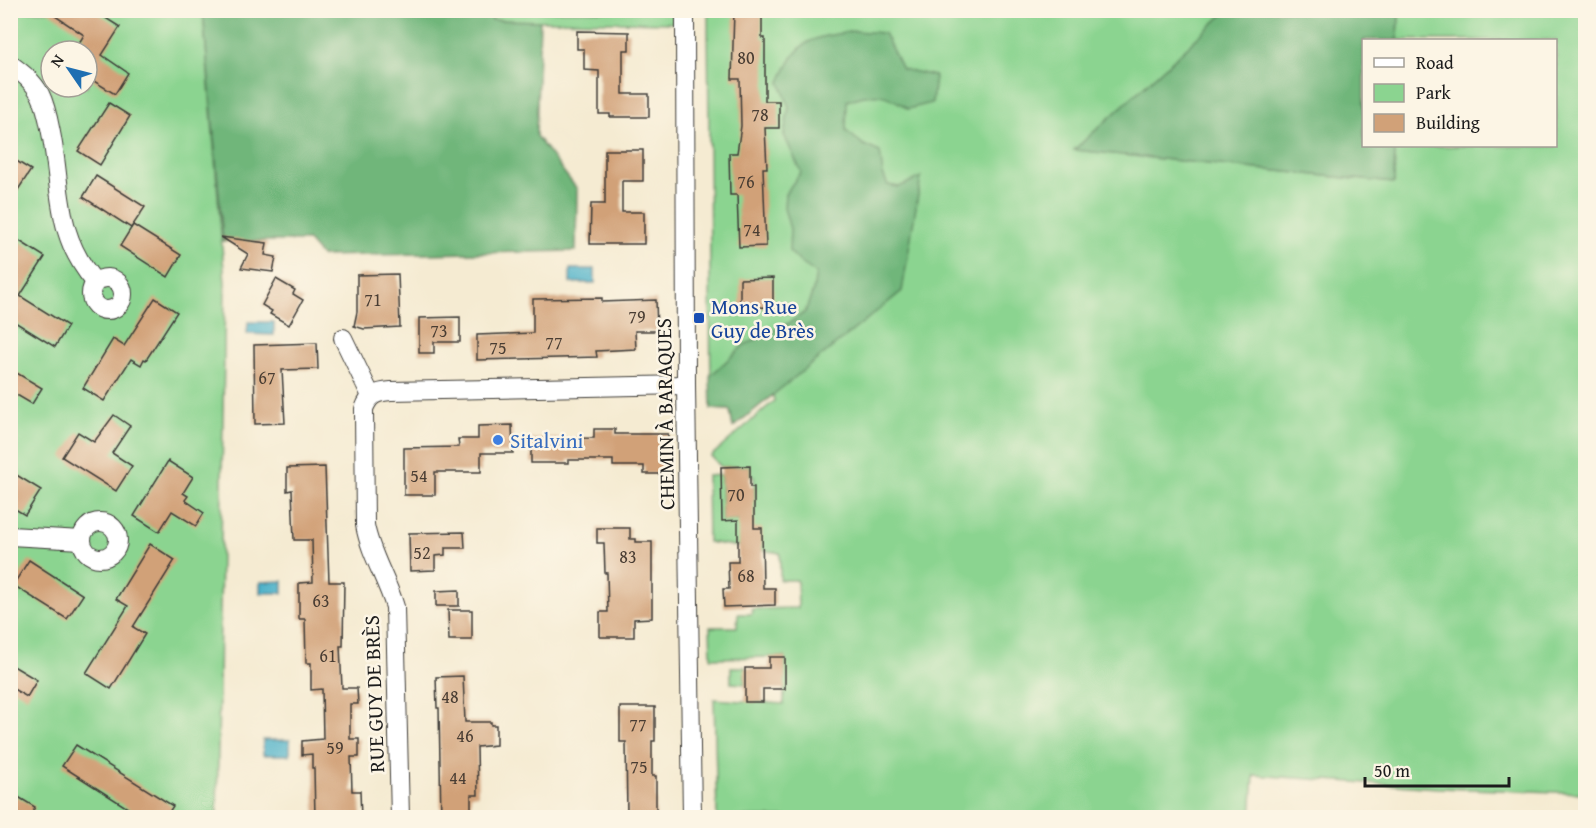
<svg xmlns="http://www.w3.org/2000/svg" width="1596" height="828" font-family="'Gentium Book Plus',serif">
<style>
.green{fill:#8bd490;stroke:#547856;stroke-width:1.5;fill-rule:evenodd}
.forest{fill:#70b67a;stroke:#46694b;stroke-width:1.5}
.water{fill:#4ab0c9;stroke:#336672;stroke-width:1.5}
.building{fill:#d1a178}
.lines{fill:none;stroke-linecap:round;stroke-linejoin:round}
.minor-casing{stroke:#3d3b37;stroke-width:20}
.minor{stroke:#fff;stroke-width:18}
.transit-dot{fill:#1a4fb4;stroke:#fcf5e5;stroke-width:2}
.shop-dot{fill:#3f7fe0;stroke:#fcf5e5;stroke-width:2}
.labels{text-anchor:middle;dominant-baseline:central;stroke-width:5;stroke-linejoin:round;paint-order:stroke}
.number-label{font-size:18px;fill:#493d33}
.transit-label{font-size:21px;fill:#164399;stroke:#fcf5e5;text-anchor:start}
.street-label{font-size:21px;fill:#1c1c1c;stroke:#fcf5e5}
.shop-label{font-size:21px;fill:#366cbe;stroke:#fcf5e5;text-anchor:start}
</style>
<rect width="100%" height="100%" fill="#fcf5e5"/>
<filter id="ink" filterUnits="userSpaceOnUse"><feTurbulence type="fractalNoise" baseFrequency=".0167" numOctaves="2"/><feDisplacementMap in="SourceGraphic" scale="12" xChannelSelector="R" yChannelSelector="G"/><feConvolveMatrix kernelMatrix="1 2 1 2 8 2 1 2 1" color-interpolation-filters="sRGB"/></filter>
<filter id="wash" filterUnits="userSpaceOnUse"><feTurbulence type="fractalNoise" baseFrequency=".008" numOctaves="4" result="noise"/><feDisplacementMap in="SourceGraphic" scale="24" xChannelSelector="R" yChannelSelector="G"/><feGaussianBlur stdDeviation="1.35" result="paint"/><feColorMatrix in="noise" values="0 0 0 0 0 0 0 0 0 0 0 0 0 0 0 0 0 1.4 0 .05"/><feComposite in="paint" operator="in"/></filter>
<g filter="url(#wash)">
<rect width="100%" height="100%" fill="#f5ebd2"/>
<!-- green -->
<g class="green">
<path d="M10,11H203L225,283L217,817H11ZM51,51H87V87H51Z"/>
<polygon points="492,11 673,11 673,23 491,20"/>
<polygon points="708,11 1227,11 1075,150 1394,183 1395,146 1556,146 1556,40 1398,40 1399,11 1585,11 1585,793 1438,788 1254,775 1251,817 717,817 714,699 784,704 785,657 711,658 710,627 737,627 738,614 752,614 752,609 798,608 797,580 780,580 780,553 708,542 707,476 721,475 722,521 750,520 754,500 754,477 750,476 750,466 721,467 711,456 774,401 773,395 733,427 730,410 711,409"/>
<polygon points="731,667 745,667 745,684 731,683"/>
</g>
<!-- forest -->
<g class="forest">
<polygon points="492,10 492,20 540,21 536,136 577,189 576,251 321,256 308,241 223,241 203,11"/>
<polygon points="1228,10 1399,11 1398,40 1364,40 1364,146 1395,146 1394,183 1074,150"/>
<path d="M854,31L884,33L902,69L935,76L932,103L908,109C884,91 873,92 847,101L846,131L864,145L880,152L883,174L888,185L899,187L921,177L902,291L733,427L730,410L711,409L710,376L744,345L789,323L805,312L813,291L816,273L801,263L789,251L790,229L784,208L785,194L801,172L784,135L789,107L780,82C799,38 808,39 854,31Z"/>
</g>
<!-- water -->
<g class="water">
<rect x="570" y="269" width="25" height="14"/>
<polygon points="248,322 274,322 274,335 247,334"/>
<polygon points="283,581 283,593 260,593 260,582"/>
<rect x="263" y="740" width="27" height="15"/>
</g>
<g id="blocks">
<!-- building -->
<g class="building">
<polygon points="46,10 93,10 120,27 102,55 128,73 115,94 89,78 87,81 87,51 74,51 84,35"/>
<polygon points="734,10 762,10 762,38 765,38 765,101 779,101 779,128 765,128 767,168 763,168 766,246 739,247 737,195 730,195 729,153 737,153 741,126 740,79 732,79"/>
<polygon points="577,31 629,32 629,50 623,50 623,94 649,94 649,117 610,117 610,114 599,114 599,71 584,70 584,49 577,49"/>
<polygon points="109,103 130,116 100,165 78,151"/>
<polygon points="605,150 643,150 643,181 622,181 622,212 644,212 644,244 590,244 591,204 605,204"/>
<polygon points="10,157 31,170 10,202"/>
<polygon points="96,176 145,207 131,228 83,197"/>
<polygon points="133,225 181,255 168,277 120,246"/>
<polygon points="10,235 45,257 20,296 68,326 55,347 10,319"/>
<polygon points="221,237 267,243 265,255 276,257 273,272 241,268 248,254"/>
<polygon points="398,274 400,327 364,329 354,326 357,312 357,275"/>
<polygon points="773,278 773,307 740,308 740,279"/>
<polygon points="276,279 295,290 293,294 303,300 289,325 270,314 272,311 262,305"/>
<polygon points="155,298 177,312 146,360 144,359 141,365 131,359 104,401 83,388 113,339 124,346"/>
<polygon points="602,298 602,302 656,300 657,331 635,331 636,349 596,351 597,357 477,360 477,335 533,333 533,299"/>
<polygon points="460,317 460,342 434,342 434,353 419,353 419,318"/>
<polygon points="317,343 318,369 282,370 285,423 255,424 254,345"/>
<polygon points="10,369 42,388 32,404 10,391"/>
<polygon points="114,415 130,426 112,453 132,466 116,491 62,457 78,432 94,442"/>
<polygon points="512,425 513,453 481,453 481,472 435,472 435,495 404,495 404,448 459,447 458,439 478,439 478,426"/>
<polygon points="594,429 615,429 615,434 668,434 667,474 644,474 644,466 613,466 613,460 568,460 568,463 531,463 531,439 594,438"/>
<polygon points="168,461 193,477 183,493 188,496 185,500 204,513 196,526 172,511 159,532 134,516"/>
<polygon points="750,466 750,487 754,487 754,528 762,528 763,588 775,588 775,605 724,607 723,589 729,589 728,562 738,562 738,520 722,521 721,467"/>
<polygon points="325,467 329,582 344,582 343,646 340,646 342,688 357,688 358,704 350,704 350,739 359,739 359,757 351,757 352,791 360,791 361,818 315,818 314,768 312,768 312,754 302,755 302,741 323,739 322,689 311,690 311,663 306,663 305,619 299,619 299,583 313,582 312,540 294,540 292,490 287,491 287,468"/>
<polygon points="10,471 41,490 25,515 10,506"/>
<polygon points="597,528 630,528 630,539 636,539 636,542 652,542 652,618 634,619 634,637 600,637 600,612 608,612 607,573 605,573 604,543 597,543"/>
<polygon points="464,532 465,548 445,548 445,555 435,556 435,570 410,571 409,533"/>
<polygon points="150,544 175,560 133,627 145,634 111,689 86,673 128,606 116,599"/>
<polygon points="29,560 83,595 67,619 13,585"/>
<polygon points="459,590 459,606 436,606 436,591"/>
<polygon points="448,610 472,610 472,640 449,640"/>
<polygon points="769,657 785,657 785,689 763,689 763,702 745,702 745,668 769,668"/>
<polygon points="10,664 37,680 27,697 10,687"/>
<polygon points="463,676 465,722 491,722 491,725 496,725 496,745 477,747 478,795 471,795 471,818 441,818 439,708 437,708 436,677"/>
<polygon points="620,707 655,707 655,741 652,741 652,776 656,776 656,818 629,818 627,814 626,742 620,742"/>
<polygon points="76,745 173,806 165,818 143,818 62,766"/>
<polygon points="10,792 35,807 29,818 10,818"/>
</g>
</g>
</g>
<g filter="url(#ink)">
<use href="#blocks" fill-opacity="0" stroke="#3d3b37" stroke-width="1.5"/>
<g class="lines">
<!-- minor casing -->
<g class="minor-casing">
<g id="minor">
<polyline points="685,10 686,385 692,818"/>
<path d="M10,64C22,73 33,81 40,94C47,108 49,123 52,138C62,194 56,236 95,282"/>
<circle cx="107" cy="294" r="16"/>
<polyline points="343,338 371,396"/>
<circle cx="100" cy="540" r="18"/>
<polyline points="10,536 82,540"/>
<path d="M400,818L395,607C387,579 370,554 365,525L364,409C369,395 376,392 391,391L686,385"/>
</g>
</g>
<!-- minor -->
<use href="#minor" class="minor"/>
</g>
</g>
<!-- markers -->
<rect class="transit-dot" x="693" y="312" width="12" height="12" rx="3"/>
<circle class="shop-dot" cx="498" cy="440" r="6"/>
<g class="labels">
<!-- number labels -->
<g class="number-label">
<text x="746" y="57">80</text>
<text x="760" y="114">78</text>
<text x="746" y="181">76</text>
<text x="752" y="229">74</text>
<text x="373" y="299">71</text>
<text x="637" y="316">79</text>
<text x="439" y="330">73</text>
<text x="554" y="342">77</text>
<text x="498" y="347">75</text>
<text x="267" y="377">67</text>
<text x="419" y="475">54</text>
<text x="736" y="494">70</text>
<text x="422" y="552">52</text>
<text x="628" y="556">83</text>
<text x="746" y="575">68</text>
<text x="321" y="600">63</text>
<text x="328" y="655">61</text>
<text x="450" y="696">48</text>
<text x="638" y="724">77</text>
<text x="465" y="735">46</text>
<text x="335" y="747">59</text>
<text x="639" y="766">75</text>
<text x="458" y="777">44</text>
</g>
<!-- transit labels -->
<g class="transit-label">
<text x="711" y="306">Mons Rue<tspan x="711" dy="24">Guy de Brès</tspan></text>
</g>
<!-- street labels -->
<g class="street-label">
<text transform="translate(665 414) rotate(-91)">CHEMIN À BARAQUES</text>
<text transform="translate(374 694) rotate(-92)">RUE GUY DE BRÈS</text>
</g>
<!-- shop labels -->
<g class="shop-label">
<text x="510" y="440">Sitalvini</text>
</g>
</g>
<!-- margin -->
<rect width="1596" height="828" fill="none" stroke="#fcf5e5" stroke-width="36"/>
<!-- legend -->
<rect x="1362" y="39" width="195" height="108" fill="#fcf5e5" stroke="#a29e95" stroke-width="1.5"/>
<rect x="1374" y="58" width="30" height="9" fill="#ffffff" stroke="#a29e95" stroke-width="1.5"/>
<text x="1416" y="69" font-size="18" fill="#1c1c1c">Road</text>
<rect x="1374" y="84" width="30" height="18" fill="#8bd490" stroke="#a29e95" stroke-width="1.5"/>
<text x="1416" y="99" font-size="18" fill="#1c1c1c">Park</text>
<rect x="1374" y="114" width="30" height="18" fill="#d1a178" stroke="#a29e95" stroke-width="1.5"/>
<text x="1416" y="129" font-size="18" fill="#1c1c1c">Building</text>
<!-- north arrow -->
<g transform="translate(69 69) rotate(305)"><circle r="28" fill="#fcf5e5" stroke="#a29e95" stroke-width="1.5"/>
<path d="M0-4.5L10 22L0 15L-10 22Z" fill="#1f6fb2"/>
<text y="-9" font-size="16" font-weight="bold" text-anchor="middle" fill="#1c1c1c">N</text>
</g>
<!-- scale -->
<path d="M1365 777v9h144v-9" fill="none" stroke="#1c1c1c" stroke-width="3"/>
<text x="1374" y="777" font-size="18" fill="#1c1c1c" stroke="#fcf5e5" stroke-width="4.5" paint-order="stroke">50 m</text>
</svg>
